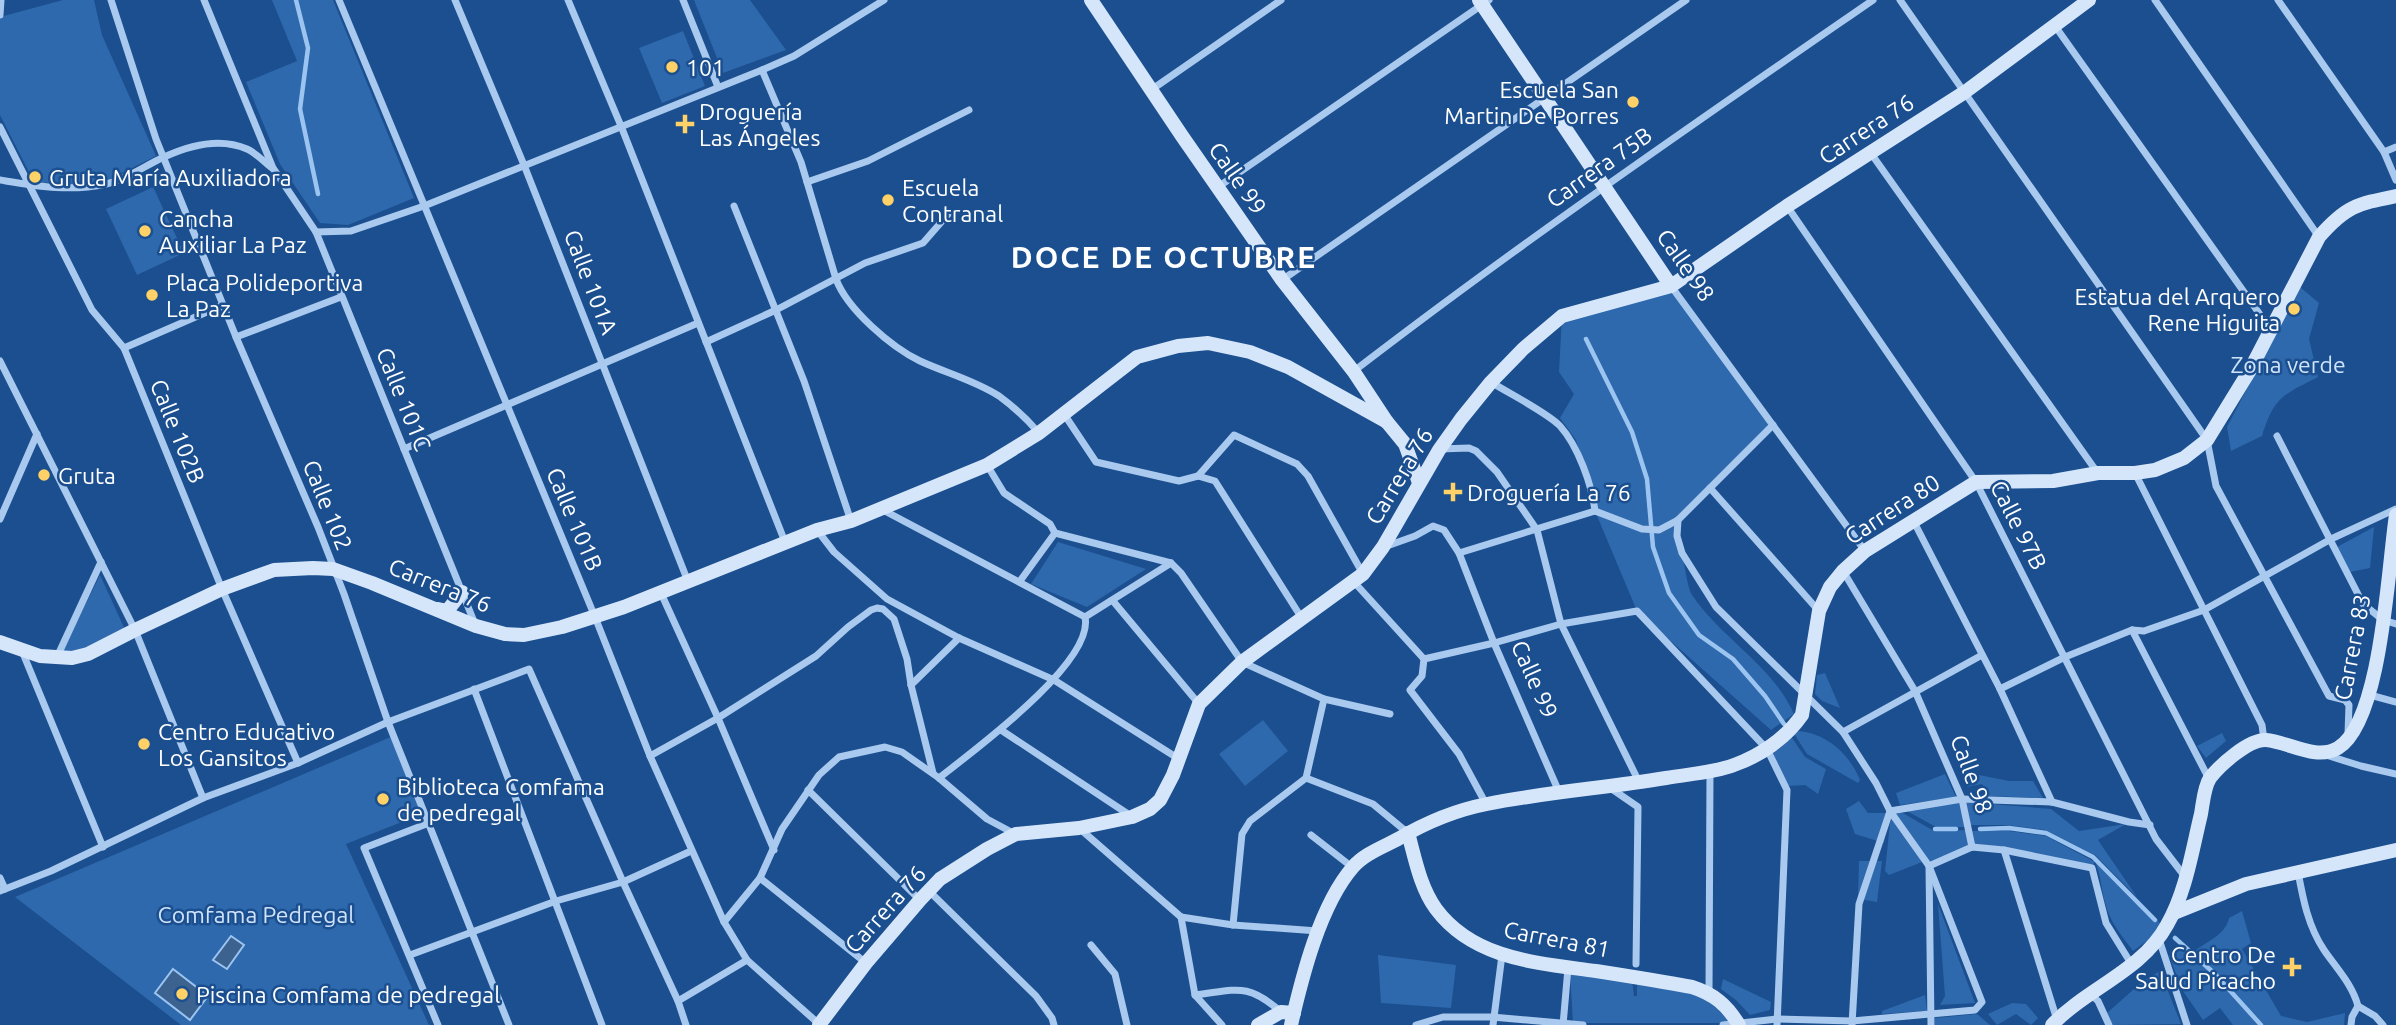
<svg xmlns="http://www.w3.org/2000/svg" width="2396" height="1025" font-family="Ubuntu,sans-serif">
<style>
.green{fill:#2e69ad}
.water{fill:#3c6290;stroke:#9cc4f0;stroke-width:2}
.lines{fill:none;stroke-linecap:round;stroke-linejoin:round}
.stream{stroke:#9cc4f0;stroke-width:4.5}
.street{stroke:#a9c9ee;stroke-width:7}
.secondary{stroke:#d6e6fa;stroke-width:14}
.poi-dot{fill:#ffd166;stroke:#1b4f8f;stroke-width:2.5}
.labels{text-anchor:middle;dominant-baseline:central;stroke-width:5;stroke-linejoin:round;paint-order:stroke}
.poi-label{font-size:23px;fill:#fff;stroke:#1b4f8f;text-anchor:start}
.street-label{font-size:23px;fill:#fff;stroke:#1b4f8f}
.park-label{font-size:23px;fill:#cfe3fa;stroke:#1b4f8f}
.district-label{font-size:30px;font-weight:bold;letter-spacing:2px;fill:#fff;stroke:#1b4f8f}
</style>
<rect width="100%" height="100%" fill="#1b4f8f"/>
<!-- green -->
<g class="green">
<polygon points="63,0 94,0 102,35 156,156 114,177 91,185 34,182 0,115 0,17"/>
<polygon points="272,0 333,0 414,198 348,225 320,223 280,164 246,82 297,61"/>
<polygon points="694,0 750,0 786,50 723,73"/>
<polygon points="683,31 705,86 662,103 639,48"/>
<polygon points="153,187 184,253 137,275 106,209"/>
<path d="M1671,286L1773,425L1678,520C1681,536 1685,583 1692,595C1721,638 1773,666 1794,714L1771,730L1637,611L1595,511L1576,440L1560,418L1574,394L1559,372L1562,316Z"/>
<path d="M2300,287L2319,303L2309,339L2318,377C2283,395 2274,397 2262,436L2231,451L2227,427Z"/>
<polygon points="2374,527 2370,568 2350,572 2337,547"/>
<polygon points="1058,542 1146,569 1087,607 1031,584"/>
<polygon points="100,575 127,634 104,648 61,654"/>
<polygon points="1825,673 1840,708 1822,701 1815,694 1817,675"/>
<polygon points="1263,720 1288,751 1245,786 1219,754"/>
<path d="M1796,731C1825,732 1849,753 1860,780L1858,783L1807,754L1793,732Z"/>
<polygon points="2222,733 2226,741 2206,758 2197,746"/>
<polygon points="1790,735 1805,757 1826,769 1818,794 1805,785 1788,786 1776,764 1773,752"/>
<polygon points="393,736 427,812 346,844 429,1025 181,1025 15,897"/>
<polygon points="1964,772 2009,781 2033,781 2043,798 1989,796 1982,784 1967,787"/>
<polygon points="1945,774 1956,797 1900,805 1896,793"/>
<polygon points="1859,801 1868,813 1888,813 1884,843 1855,834 1846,809"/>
<polygon points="1960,802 1965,827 1936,827 1905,810"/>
<polygon points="1966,802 2051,809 2079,831 2126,824 2098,840 2137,897 2095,855 2045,830 2008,825 1970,825"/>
<polygon points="1893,812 1901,812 1934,831 1967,830 1970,846 1930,864"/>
<polygon points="1891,814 1922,862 1889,875 1885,871"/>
<polygon points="1971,831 2009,831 2046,836 2095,862 2092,866 1974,845"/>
<polygon points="1859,861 1882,861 1877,902 1858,899"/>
<path d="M2100,862L2123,888L2161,924L2155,935L2133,951C2122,936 2109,921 2105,902C2101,889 2101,876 2096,864Z"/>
<polygon points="1938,904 1975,1003 1940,1005 1945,996"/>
<path d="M2242,911L2251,943L2242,949L2281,1016L2307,1022L2345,1013L2344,1025H2233L2220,1008L2203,1020L2183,991L2169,956L2178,945L2204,960L2196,950C2208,941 2226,934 2229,918Z"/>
<polygon points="1378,955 1456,965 1451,1008 1381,1003"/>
<path d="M1570,971L1632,980L1634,996H1637V981C1675,989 1705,989 1730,1023H1573Z"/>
<polygon points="2160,971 2181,1024 2113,1025 2107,1013 2143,981"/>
<polygon points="1723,979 1771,1002 1770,1010 1750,1015 1736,1000 1721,989"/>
<polygon points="1925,995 1927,1011 1882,1014 1882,1011"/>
<polygon points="2012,1003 2026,1004 2038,1018 2031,1025 2016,1014 1997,1025 1988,1014"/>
<polygon points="1977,1014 1990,1025 1935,1025 1935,1018"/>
</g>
<!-- water -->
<g class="water">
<polygon points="231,936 244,945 227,969 213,960"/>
<polygon points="173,969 208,996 190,1020 155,993"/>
</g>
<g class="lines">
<!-- stream -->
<g class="stream">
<polyline points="296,0 308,48 300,109 318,194"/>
<polyline points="1586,339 1632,432 1647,479 1653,547 1669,593 1699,635 1733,659 1765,696 1784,724"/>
<polyline points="1935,829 1956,829"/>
<polyline points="1980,829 2009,828 2046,833 2093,857 2155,920"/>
<polyline points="2175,938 2215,974 2261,1025"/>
</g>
<!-- street -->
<g class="street">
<polyline points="111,0 156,139 236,337 318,527 344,594 388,722 509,1025"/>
<polyline points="204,0 273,168 316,232 475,624"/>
<polyline points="339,0 595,617 650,756 724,922 747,960 819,1024"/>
<polyline points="455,0 524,165 687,579"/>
<polyline points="568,0 621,126 785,542"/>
<polyline points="683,0 718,87"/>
<polyline points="1900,0 2207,440 2216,486 2329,696 2345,700 2349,705 2348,733"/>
<polyline points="2155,0 2319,237"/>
<polyline points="2278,0 2384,152 2396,180"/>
<polyline points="0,15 1,0"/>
<polyline points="2055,26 2271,330"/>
<path d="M762,70L801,162L836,279C847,309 891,347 920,361C946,373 974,380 999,396C1014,407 1027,419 1039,433"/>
<polyline points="1151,90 1281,0"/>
<polyline points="0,127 92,310 124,348 222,589 298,763"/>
<polyline points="1870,152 2097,472"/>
<polyline points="2384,152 2396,147"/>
<path d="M0,180C37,186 69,192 106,184C128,179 144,166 164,157C190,145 220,137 247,149C256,153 264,162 272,168"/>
<polyline points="807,182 868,161 969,110"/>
<polyline points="1218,187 1489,0"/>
<polyline points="734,206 804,381 851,521"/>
<polyline points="1787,206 1976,482 2156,839 2186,878"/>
<polyline points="316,232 351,231 424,206 762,70 794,56 884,0"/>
<polyline points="1282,280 1686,0"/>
<polyline points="1671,286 1865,551"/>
<polyline points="236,337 341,297"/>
<polyline points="706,342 776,310 865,263 923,243 950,212"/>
<polyline points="124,348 223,305"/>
<polyline points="0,361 135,630 203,798"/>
<path d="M1354,371C1523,241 1698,121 1873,0"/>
<path d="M1491,382C1508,393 1548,413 1560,426C1578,446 1592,485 1595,511"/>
<polyline points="1064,414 1096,462 1179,481 1198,476 1215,481 1301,617"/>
<polyline points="2277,436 2363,604 2383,620 2396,624"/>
<polyline points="404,449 698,323"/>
<polyline points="1440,449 1469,448 1476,451 1497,472 1537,530 1561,624 1639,782"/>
<polyline points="987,465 1004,493 1050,524 1055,533 1171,563 1181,573 1242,662 1324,699 1390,714"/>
<polyline points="2135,473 2262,725 2264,740"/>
<polyline points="1198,476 1234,435 1297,464 1308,476 1363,574"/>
<polyline points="1710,488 1818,610"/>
<polyline points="881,509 1085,617"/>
<polyline points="1595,511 1642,529 1659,530 1678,520 1773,425"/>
<polyline points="0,519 37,434"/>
<polyline points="1678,520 1677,536 1682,553 1716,607 1843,732 1876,783 1890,811 1929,866 1982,1002 1975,1010 1852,1021 1777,1019 1723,1025"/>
<polyline points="1913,520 2000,689 2052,802"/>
<polyline points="817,530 834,552 887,599 959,638 1054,680 1179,759"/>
<polyline points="1387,546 1415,536 1433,526 1444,530 1459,553 1494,643 1559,792"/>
<polyline points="1459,553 1595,511"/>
<polyline points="1843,571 1915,691 1962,799 1972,847"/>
<polyline points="1020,581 1055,533"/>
<polyline points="1354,582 1424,659"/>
<polyline points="660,591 718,718 774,850"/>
<polyline points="1113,601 1199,704"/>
<polyline points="2132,630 2209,779"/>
<polyline points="22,651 103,847"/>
<polyline points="57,657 101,562"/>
<polyline points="911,685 959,638"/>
<polyline points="474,689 602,1025"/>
<polyline points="2000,689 2065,657 2132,630 2144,631 2204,610 2331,539 2396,509"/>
<polyline points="2370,695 2396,702"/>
<polyline points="1001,730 1131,816"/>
<polyline points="1843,732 1982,655"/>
<polyline points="2326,755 2361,766 2396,774"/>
<polyline points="650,756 718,718 816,656 848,627 871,610 877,608 883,609 894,619 907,659 911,685 933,773"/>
<path d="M939,778C973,751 1095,662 1085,617L1171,563"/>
<polyline points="1306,778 1373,804 1408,833"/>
<polyline points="1609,787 1638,807 1636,964"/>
<polyline points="808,790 920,900"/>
<polyline points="1486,804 1459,754 1410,690 1422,676 1424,659 1494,643 1561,624 1637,611 1767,749 1787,790 1777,1025"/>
<polyline points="429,823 364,848 438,1025"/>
<polyline points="1079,828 1181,917 1195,995 1222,1025"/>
<polyline points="1311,835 1352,867"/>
<polyline points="2004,850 2057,1020"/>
<path d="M2298,872C2303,899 2308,926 2324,950C2337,969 2352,984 2358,1006L2352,1017L2351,1025"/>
<polyline points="0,878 5,889"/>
<polyline points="760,878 866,963"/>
<polyline points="0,891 51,871 203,798 298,763 388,722 529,669 623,882 678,1001 686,1025"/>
<polyline points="929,891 1036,996 1052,1018 1054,1025"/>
<polyline points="1181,917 1233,925 1318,931"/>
<polyline points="724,922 760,878 782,829 819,775 839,757 885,747 902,752 939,778 987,819 1015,834"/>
<polyline points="1233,925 1242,834 1250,821 1306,778 1324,699"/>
<polyline points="2159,939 2187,1025"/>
<polyline points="1091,945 1115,974 1127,1025"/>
<polyline points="410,955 556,901 623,882 691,851"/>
<polyline points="1709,993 1710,771"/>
<polyline points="2089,993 2098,1001 2109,1025"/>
<path d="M1195,995C1237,990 1247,982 1281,1012"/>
<polyline points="678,1001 747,960"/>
<polyline points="2358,1006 2375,1016 2383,1025"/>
<polyline points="1852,1024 1859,904 1890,811 1962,799 2052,802 2129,822 2150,825"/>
<polyline points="1416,1025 1443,1017 1492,1017 1583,1025"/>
<polyline points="1493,1025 1502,955"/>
<polyline points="1563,1025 1568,968"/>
<polyline points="1931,1025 1929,866 1972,847 2004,850 2092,868 2106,923 2132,965"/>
</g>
<!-- secondary -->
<g class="secondary">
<polyline points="1091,0 1182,136 1282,280 1354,372 1387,422 1405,444 1419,483"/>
<polyline points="1479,0 1671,286"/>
<polyline points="438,609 447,611 462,592"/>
<polyline points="0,642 40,656 72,658 88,654 135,630 222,589 274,570 313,568 333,569 372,583 476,626 505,634 524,635 562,627 624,607 817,530 851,521 987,465 1039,433 1137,357 1178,346 1208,343 1250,352 1288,367 1387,422"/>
<path d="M1408,833C1415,858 1420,887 1436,909C1474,960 1539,963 1596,971C1628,976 1660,981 1692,987C1714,994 1727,1005 1739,1025"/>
<polyline points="2174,913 2246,884 2396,850"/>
<polyline points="819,1025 866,963 920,900 940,879 987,849 1016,834 1079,828 1132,817 1150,809 1160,800 1173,775 1199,704 1242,662 1363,574 1383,547 1439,450 1461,419 1491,382 1523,349 1562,316 1671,286 1787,206 1965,92 2089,0"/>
<polyline points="1258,1025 1281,1012 1294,1013"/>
<path d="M1291,1025C1302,977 1320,905 1353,867C1364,854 1383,847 1398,839C1425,823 1456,810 1487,804C1546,792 1606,788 1666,778C1688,774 1713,773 1734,765C1760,756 1786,738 1802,715L1819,611L1830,587L1843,571L1865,551L1976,482L2053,481L2098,473H2135L2155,470L2184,458L2207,440L2250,370L2319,237C2346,206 2357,204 2396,196"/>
<path d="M2052,1025C2087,988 2142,971 2167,925C2186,892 2192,851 2201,814C2203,803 2204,787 2210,778C2220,765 2249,739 2266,740C2289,742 2316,761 2338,748C2382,721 2388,566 2396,515"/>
</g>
</g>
<!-- markers -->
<g class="poi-dot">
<circle cx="672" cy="67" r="7"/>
<circle cx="1633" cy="102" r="7"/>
<path d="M681.5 113.5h7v7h7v7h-7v7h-7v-7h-7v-7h7z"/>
<circle cx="35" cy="177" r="7"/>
<circle cx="888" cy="200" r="7"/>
<circle cx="145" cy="231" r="7"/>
<circle cx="152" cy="295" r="7"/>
<circle cx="2294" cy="309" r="7"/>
<circle cx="44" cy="475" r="7"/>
<path d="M1449.5 481.5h7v7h7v7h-7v7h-7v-7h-7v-7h7z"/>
<circle cx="144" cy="744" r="7"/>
<circle cx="383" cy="799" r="7"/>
<path d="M2288.5 956.5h7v7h7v7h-7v7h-7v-7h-7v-7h7z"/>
<circle cx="182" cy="994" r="7"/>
</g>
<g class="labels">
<!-- poi labels -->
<g class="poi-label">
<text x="686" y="67">101</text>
<text x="1619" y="89" text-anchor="end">Escuela San<tspan x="1619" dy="26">Martin De Porres</tspan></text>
<text x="699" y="111">Droguería<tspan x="699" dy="26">Las Ángeles</tspan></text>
<text x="49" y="177">Gruta María Auxiliadora</text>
<text x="902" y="187">Escuela<tspan x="902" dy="26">Contranal</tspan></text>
<text x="159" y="218">Cancha<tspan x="159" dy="26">Auxiliar La Paz</tspan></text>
<text x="166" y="282">Placa Polideportiva<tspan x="166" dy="26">La Paz</tspan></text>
<text x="2280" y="296" text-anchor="end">Estatua del Arquero<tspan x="2280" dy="26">Rene Higuita</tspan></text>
<text x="58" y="475">Gruta</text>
<text x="1467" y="492">Droguería La 76</text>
<text x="158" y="731">Centro Educativo<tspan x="158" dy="26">Los Gansitos</tspan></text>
<text x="397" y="786">Biblioteca Comfama<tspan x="397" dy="26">de pedregal</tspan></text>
<text x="2276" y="954" text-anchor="end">Centro De<tspan x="2276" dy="26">Salud Picacho</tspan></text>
<text x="196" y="994">Piscina Comfama de pedregal</text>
</g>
<!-- street labels -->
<g class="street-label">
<text transform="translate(1866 129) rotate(-33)">Carrera 76</text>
<text transform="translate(1599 167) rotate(-35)">Carrera 75B</text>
<text transform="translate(1238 178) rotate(55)">Calle 99</text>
<text transform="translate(1686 265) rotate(55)">Calle 98</text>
<text transform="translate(591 282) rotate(69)">Calle 101A</text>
<text transform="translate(404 399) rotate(68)">Calle 101C</text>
<text transform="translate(178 431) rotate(68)">Calle 102B</text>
<text transform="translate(1399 476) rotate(-59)">Carrera 76</text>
<text transform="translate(328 505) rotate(68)">Calle 102</text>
<text transform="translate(1892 509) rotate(-33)">Carrera 80</text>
<text transform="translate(575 519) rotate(67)">Calle 101B</text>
<text transform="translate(2019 525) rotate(63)">Calle 97B</text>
<text transform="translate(440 585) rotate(22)">Carrera 76</text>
<text transform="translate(2352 647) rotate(-79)">Carrera 83</text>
<text transform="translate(1535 679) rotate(66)">Calle 99</text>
<text transform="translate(1972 774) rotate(70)">Calle 98</text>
<text transform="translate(885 909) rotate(-48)">Carrera 76</text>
<text transform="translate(1557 939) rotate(11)">Carrera 81</text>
</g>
<!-- park labels -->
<g class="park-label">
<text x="2288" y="364">Zona verde</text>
<text x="256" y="914">Comfama Pedregal</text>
</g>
<!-- district labels -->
<g class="district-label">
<text x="1164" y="257">DOCE DE OCTUBRE</text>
</g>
</g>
</svg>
